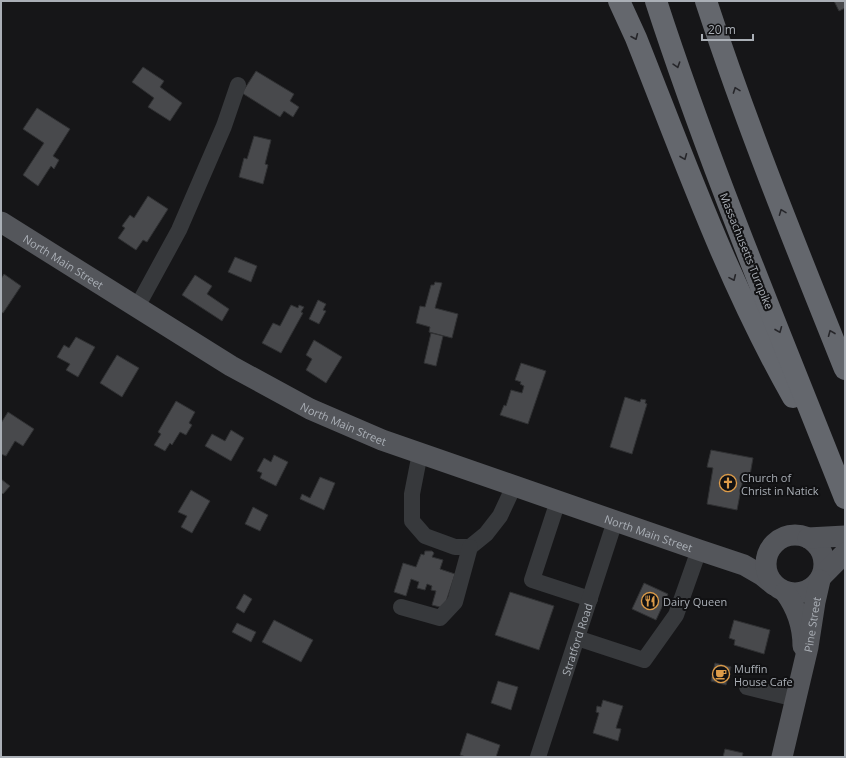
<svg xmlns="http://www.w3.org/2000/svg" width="846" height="758" font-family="'Open Sans',sans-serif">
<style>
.building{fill:#48494c;stroke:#303133}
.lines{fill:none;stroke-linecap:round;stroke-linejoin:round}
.minor{stroke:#37393c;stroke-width:16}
.major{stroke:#54565b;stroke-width:21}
.highway{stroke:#64676d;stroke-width:22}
.oneway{stroke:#26262a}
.labels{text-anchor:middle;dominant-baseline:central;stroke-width:4;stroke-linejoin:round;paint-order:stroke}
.street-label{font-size:11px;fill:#aaafb6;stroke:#111113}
.poi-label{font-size:11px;fill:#aaafb6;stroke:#111113;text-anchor:start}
</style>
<rect width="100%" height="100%" fill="#161618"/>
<!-- building -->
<g class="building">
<polygon points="834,1 845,1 845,8 839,11"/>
<polygon points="143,67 164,81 160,87 182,103 170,121 148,107 154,98 132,82"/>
<polygon points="256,71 294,94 290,101 299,107 293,117 284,111 280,117 242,93"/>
<polygon points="37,108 70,129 53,156 59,160 54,169 51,166 38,186 23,175 44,143 23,129"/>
<polygon points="254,136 271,140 265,164 268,165 263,184 239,177 244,158 247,159"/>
<polygon points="148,196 168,209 147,242 143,240 136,250 118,238 125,228 122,226 130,215 134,218"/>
<polygon points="235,257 257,266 251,282 228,272"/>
<polygon points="4,274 21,286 3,313 1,312 1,279"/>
<polygon points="195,275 212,286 207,294 229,309 222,321 182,295"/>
<polygon points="435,282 442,283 435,308 458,314 452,338 429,332 430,327 416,323 420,306 425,307 431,285 434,285"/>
<polygon points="318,300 326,304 323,310 326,311 319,324 309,319"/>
<polygon points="291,305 298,308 299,305 304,307 301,312 303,313 281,353 262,343 273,323 280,326"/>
<polygon points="431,333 443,336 436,366 424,363"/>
<polygon points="76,337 95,347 78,377 66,370 70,364 57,357 64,345 69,348"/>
<polygon points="314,340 342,357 326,383 306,370 312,359 306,355"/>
<polygon points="117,355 139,368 122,397 100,383"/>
<polygon points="521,363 546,371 528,424 500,415 504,405 506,406 511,390 522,393 524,386 520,384 521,382 515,380"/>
<polygon points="625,397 640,402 641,399 646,400 645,403 647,404 632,454 610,447"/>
<polygon points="176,401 195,412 189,423 192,425 186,435 180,432 172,445 170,443 165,451 154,445 161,434 158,432"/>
<polygon points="8,412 34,429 23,446 15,441 6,456 1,454 1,423"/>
<polygon points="231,430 244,438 231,461 205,446 212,434 225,441"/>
<polygon points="711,450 753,458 750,475 744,474 737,510 707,504 713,468 707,467"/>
<polygon points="274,455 288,462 276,486 260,478 262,473 257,471 264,458 271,462"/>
<polygon points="320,477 335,483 324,510 300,499 302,494 310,498"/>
<polygon points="1,479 10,486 3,494 1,492"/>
<polygon points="191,490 210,501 192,533 181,527 187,516 178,512"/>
<polygon points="253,507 268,515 260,531 245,524"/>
<polygon points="425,551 432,551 434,553 432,557 443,560 440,569 455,574 444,608 432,605 436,591 431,590 432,586 427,584 425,590 417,588 419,582 411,579 406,596 394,592 403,563 416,567 421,554 424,555"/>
<polygon points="644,583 668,594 656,620 632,609"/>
<polygon points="510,592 554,606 539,650 495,635"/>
<polygon points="244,594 252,599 244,613 236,608"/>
<polygon points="274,620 313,640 301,662 262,642"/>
<polygon points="734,620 770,630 764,654 734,645 735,640 729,638"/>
<polygon points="237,623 256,632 251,642 232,632"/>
<polygon points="715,663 731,667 726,685 711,681"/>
<polygon points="498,681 518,687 511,710 491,703"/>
<polygon points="603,700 623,706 616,728 621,729 618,741 593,733 599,713 596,712 597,706 601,707"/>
<polygon points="467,733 500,745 496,757 466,757 460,755"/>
<polygon points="725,749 743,753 742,757 723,757"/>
</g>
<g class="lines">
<!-- minor -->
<g class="minor">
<polyline points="137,307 179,230 224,126 238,85"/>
<polyline points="420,453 412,494 412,521 425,536 455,547 470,547 486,534 500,516 514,486"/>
<polyline points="558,501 532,580 590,599"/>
<polyline points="401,607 440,618 455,602 470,547"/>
<polyline points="577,638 644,660 676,615 699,550"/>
<polyline points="747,687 796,699"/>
<path id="s1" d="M538,757L615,521"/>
</g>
<!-- major -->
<g class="major">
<path id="s2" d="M1,222L231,366L310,409L382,440L699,550L744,565L763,576L774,585"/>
<circle cx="795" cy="564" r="29"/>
<polyline points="808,538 845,536"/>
<polyline points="823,575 845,553"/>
<path d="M785,592C796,607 803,626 803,646"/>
<path id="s3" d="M782,757L808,647L815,602L820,580"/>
</g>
<!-- highway -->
<g class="highway">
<path d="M619,1L636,38C684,159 728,283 793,397"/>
<path d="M656,1C711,170 780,333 845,498"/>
<path d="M706,1C747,126 796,247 845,369"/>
</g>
</g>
<!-- one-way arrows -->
<defs><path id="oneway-chevron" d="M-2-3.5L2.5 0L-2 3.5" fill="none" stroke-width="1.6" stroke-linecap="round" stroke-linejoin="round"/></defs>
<g class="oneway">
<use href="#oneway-chevron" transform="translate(635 37) rotate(67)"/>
<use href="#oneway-chevron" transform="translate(677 65) rotate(72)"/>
<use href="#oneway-chevron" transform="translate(736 90) rotate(-110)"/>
<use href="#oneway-chevron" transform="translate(684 157) rotate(68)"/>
<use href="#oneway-chevron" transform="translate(782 212) rotate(-111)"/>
<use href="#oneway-chevron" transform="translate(733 278) rotate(66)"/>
<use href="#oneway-chevron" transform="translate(779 330) rotate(68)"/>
<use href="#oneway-chevron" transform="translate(831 333) rotate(-112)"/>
</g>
<!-- icons -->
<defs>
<g id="church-ring" transform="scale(0.9)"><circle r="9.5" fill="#111113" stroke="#dc9b49" stroke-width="1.5"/><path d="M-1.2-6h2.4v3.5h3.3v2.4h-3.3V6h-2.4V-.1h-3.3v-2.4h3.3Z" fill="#dc9b49"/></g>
<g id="restaurant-ring" transform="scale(0.9)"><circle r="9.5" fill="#111113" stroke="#dc9b49" stroke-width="1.5"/><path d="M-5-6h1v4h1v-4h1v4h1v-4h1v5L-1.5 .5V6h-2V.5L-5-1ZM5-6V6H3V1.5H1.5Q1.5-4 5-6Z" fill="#dc9b49"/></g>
<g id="cafe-ring" transform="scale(0.9)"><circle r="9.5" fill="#111113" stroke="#dc9b49" stroke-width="1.5"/><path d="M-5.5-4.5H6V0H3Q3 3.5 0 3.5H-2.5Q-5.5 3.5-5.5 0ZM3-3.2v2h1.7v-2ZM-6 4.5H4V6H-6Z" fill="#dc9b49"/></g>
</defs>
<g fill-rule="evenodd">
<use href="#church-ring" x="728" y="483"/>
<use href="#restaurant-ring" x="650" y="601"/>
<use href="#cafe-ring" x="721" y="674"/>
</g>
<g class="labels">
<!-- street labels -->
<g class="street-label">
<text transform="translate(747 251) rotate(68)">Massachusetts Turnpike</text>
<text stroke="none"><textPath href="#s2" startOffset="74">North Main Street</textPath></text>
<text stroke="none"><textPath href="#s2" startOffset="398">North Main Street</textPath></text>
<text stroke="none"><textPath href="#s2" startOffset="722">North Main Street</textPath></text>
<text stroke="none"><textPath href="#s3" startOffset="136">Pine Street</textPath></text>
<text stroke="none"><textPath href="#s1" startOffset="124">Stratford Road</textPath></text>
</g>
<!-- poi labels -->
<g class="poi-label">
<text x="741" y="477">Church of<tspan x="741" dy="13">Christ in Natick</tspan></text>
<text x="663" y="601">Dairy Queen</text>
<text x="734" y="668">Muffin<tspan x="734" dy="13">House Cafe</tspan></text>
</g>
</g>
<!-- border -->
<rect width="846" height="758" fill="none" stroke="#aaafb6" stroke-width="4"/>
<!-- scale -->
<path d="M702 34v6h51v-6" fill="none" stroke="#aaafb6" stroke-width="2"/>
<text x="708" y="34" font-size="12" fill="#aaafb6" stroke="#111113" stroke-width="3" paint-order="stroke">20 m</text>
</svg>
